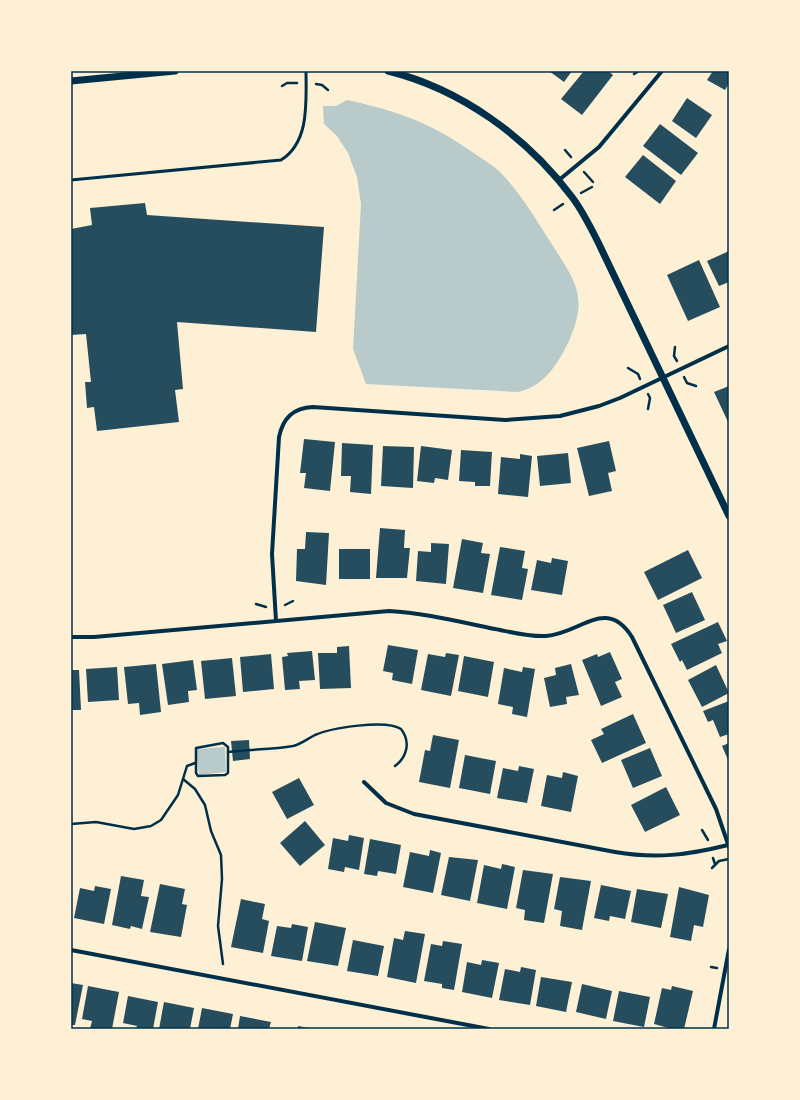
<svg xmlns="http://www.w3.org/2000/svg" width="800" height="1100" font-family="Mulish,sans-serif">
<style>
.green{fill:#b9caca}
.building{fill:#264d5e}
.lines{fill:none;stroke-linecap:round;stroke-linejoin:round}
.path{stroke:#003049;stroke-width:2.5}
.service{stroke:#003049;stroke-width:3}
.minor{stroke:#003049;stroke-width:4}
.tertiary{stroke:#003049;stroke-width:7}
.neatline{fill:none;stroke:#003049;stroke-width:1.5}
</style>
<rect width="100%" height="100%" fill="#fdf0d5"/>
<!-- green -->
<g class="green">
<path d="M347,100C398,111 432,123 475,154C483,159 492,165 499,171C520,192 535,218 551,243C576,282 589,297 568,343C557,365 544,386 518,392L366,384L353,349L361,204L357,177L348,153L337,136L324,124L323,106H336Z"/>
<polygon points="225,747 226,772 199,775 196,751 197,749"/>
</g>
<!-- building -->
<g class="building">
<polygon points="549,71 572,71 564,82"/>
<polygon points="584,71 608,71 613,75 582,115 561,99"/>
<polygon points="713,71 729,71 729,83 725,90 707,80"/>
<polygon points="687,98 712,115 696,138 672,121"/>
<polygon points="660,124 698,153 681,175 643,146"/>
<polygon points="643,155 676,181 660,204 625,177"/>
<polygon points="145,203 147,215 324,227 316,332 177,322 183,389 175,390 179,422 97,431 94,407 87,408 85,382 91,382 86,334 71,335 71,229 92,225 90,208"/>
<polygon points="729,251 729,282 719,286 707,261"/>
<polygon points="699,260 720,307 688,321 667,275"/>
<polygon points="729,386 729,424 714,392"/>
<polygon points="304,439 335,442 330,491 304,488 306,473 300,473"/>
<polygon points="609,441 616,471 608,473 612,491 589,496 577,448"/>
<polygon points="342,443 373,445 371,494 350,492 351,476 341,476"/>
<polygon points="383,446 414,447 413,488 381,486"/>
<polygon points="421,446 452,450 448,480 435,478 434,483 417,481"/>
<polygon points="461,450 492,452 490,486 475,486 475,482 459,481"/>
<polygon points="568,453 571,483 540,486 537,456"/>
<polygon points="520,454 532,456 528,497 498,494 501,457 520,459"/>
<polygon points="380,528 405,530 404,548 410,548 407,578 376,578"/>
<polygon points="306,532 329,533 326,585 296,581 297,549 305,549"/>
<polygon points="462,539 483,543 481,553 490,554 483,593 453,588"/>
<polygon points="431,543 449,544 446,584 416,581 418,551 431,552"/>
<polygon points="500,547 525,551 522,568 528,569 522,600 491,595"/>
<rect x="339" y="549" width="31" height="30"/>
<polygon points="688,550 702,578 658,600 644,572"/>
<polygon points="552,558 568,561 562,595 531,590 537,560 551,563"/>
<polygon points="692,592 705,620 676,633 663,605"/>
<polygon points="718,622 727,641 718,644 722,653 687,670 682,660 680,662 671,644"/>
<polygon points="388,645 418,650 412,684 392,680 393,673 383,671"/>
<polygon points="349,646 351,688 320,689 318,653 337,653 337,647"/>
<polygon points="312,651 315,680 299,681 300,689 285,690 282,657 288,656 287,653"/>
<polygon points="610,652 622,679 615,682 622,697 601,706 582,660 597,654 598,657"/>
<polygon points="446,653 459,655 451,696 421,690 428,654 445,657"/>
<polygon points="271,654 274,689 243,692 240,657"/>
<polygon points="464,656 494,662 488,697 458,691"/>
<polygon points="232,658 236,696 205,699 201,661"/>
<polygon points="193,660 197,690 188,691 189,702 168,705 162,664"/>
<polygon points="156,664 161,712 140,715 139,703 128,704 124,667"/>
<polygon points="571,664 579,695 566,697 567,704 550,707 544,678 556,675 555,668"/>
<polygon points="716,665 729,693 702,707 688,680"/>
<polygon points="117,667 119,700 88,702 86,669"/>
<polygon points="523,667 535,669 527,717 512,714 513,707 498,704 504,668 522,672"/>
<polygon points="71,670 79,670 81,710 71,710"/>
<polygon points="729,701 729,734 720,737 713,720 708,722 703,711"/>
<polygon points="633,714 646,743 602,763 591,740 604,734 601,729"/>
<polygon points="433,735 459,740 450,788 419,782 425,750 430,751"/>
<polygon points="249,740 250,759 233,761 231,741"/>
<polygon points="729,743 729,762 722,746"/>
<polygon points="650,748 662,776 633,788 621,760"/>
<polygon points="465,755 496,761 490,794 459,788"/>
<polygon points="519,766 534,769 527,803 497,798 503,768 518,771"/>
<polygon points="563,772 578,776 571,812 541,806 547,775 562,778"/>
<polygon points="299,778 314,805 287,819 272,792"/>
<polygon points="666,787 680,815 645,832 631,805"/>
<polygon points="305,821 325,845 300,866 280,843"/>
<polygon points="349,835 364,838 359,870 345,867 344,872 328,869 333,838 348,841"/>
<polygon points="370,839 401,845 396,874 378,871 377,876 364,874"/>
<polygon points="430,850 441,853 433,893 403,887 410,852 429,856"/>
<polygon points="449,857 478,860 470,901 441,895"/>
<polygon points="502,864 515,867 507,909 477,903 484,865 501,869"/>
<polygon points="523,870 553,874 544,923 524,920 525,910 516,908"/>
<polygon points="121,876 144,880 141,896 149,897 142,929 131,926 130,929 112,925"/>
<polygon points="560,877 591,881 582,930 560,926 562,911 554,909"/>
<polygon points="160,884 185,889 182,904 187,905 181,937 150,932"/>
<polygon points="601,885 631,891 625,919 610,916 609,921 594,918"/>
<polygon points="95,886 111,889 104,924 74,918 80,888 94,891"/>
<polygon points="679,887 709,895 703,927 694,925 691,941 670,937"/>
<polygon points="637,889 668,894 661,928 631,922"/>
<polygon points="241,899 265,904 262,919 269,921 263,953 231,947"/>
<polygon points="315,922 346,928 338,966 307,961"/>
<polygon points="292,924 308,927 302,961 271,956 277,926 291,928"/>
<polygon points="405,931 425,934 416,983 387,977 394,938 403,940"/>
<polygon points="353,940 384,946 378,976 347,971"/>
<polygon points="443,941 462,944 454,990 442,988 442,984 424,981 431,944 442,946"/>
<polygon points="482,960 499,963 492,998 462,992 467,962 481,965"/>
<polygon points="521,967 536,970 530,1005 499,1000 505,969 520,972"/>
<polygon points="541,977 572,982 566,1012 536,1006"/>
<polygon points="71,983 83,985 75,1025 71,1025"/>
<polygon points="582,984 612,991 606,1019 576,1012"/>
<polygon points="88,986 119,992 112,1029 90,1029 92,1021 82,1019"/>
<polygon points="672,986 693,991 684,1029 672,1029 654,1024 662,988 671,990"/>
<polygon points="619,991 650,997 644,1027 613,1021"/>
<polygon points="128,996 158,1002 153,1029 136,1029 137,1026 123,1023"/>
<polygon points="164,1002 194,1008 190,1029 159,1029"/>
<polygon points="202,1008 233,1014 230,1029 198,1029"/>
<polygon points="240,1016 271,1022 269,1029 238,1029"/>
<polygon points="298,1026 309,1028 309,1029 298,1029"/>
</g>
<g class="lines">
<!-- path -->
<g class="path">
<polyline points="634,74 639,71"/>
<polyline points="316,84 322,85 328,90"/>
<polyline points="282,86 287,83 297,83"/>
<polyline points="565,150 571,157"/>
<polyline points="584,172 593,182"/>
<polyline points="581,193 592,187"/>
<polyline points="554,210 563,204"/>
<polyline points="675,347 674,356 677,361"/>
<polyline points="628,368 638,374 640,379"/>
<polyline points="684,377 687,383 696,386"/>
<polyline points="648,394 650,398 648,409"/>
<polyline points="256,604 266,607"/>
<polyline points="285,605 293,601"/>
<polygon points="223,743 228,747 228,773 225,775 198,776 196,773 196,748"/>
<path d="M228,752C249,749 272,750 293,746C301,744 307,739 315,735C331,728 386,719 401,729C411,742 407,757 395,766"/>
<polyline points="183,779 195,789 205,805 211,831 221,855 222,879 218,926 223,964"/>
<polyline points="71,824 96,822 134,829 151,826 161,820 178,795 187,766 195,763"/>
<polyline points="702,830 708,840"/>
<polyline points="713,858 715,864"/>
<polyline points="712,868 719,861 729,859"/>
<polyline points="711,967 717,968"/>
</g>
<!-- service -->
<path class="service" d="M71,180L281,160C310,142 306,101 306,71"/>
<!-- minor -->
<g class="minor">
<polyline points="559,180 599,147 662,71"/>
<path d="M276,621L272,554L279,437C283,418 293,408 313,407L505,420L560,416L599,406L620,398L729,346"/>
<path d="M71,637H94L389,611C425,613 460,622 495,629C511,632 529,637 546,636C580,634 606,596 632,637L716,809L729,847"/>
<path d="M364,782L386,803L414,814L615,852C656,859 688,855 728,845"/>
<polyline points="71,950 489,1029"/>
<polyline points="714,1029 729,949"/>
</g>
<!-- tertiary -->
<g class="tertiary">
<path d="M388,71C461,89 527,137 572,197C582,210 590,226 598,242L729,516"/>
<polyline points="71,81 175,71"/>
</g>
</g>
<!-- border -->
<rect width="800" height="1100" fill="none" stroke="#fdf0d5" stroke-width="144"/>
<rect x="72" y="72" width="656" height="956" class="neatline"/>
</svg>
